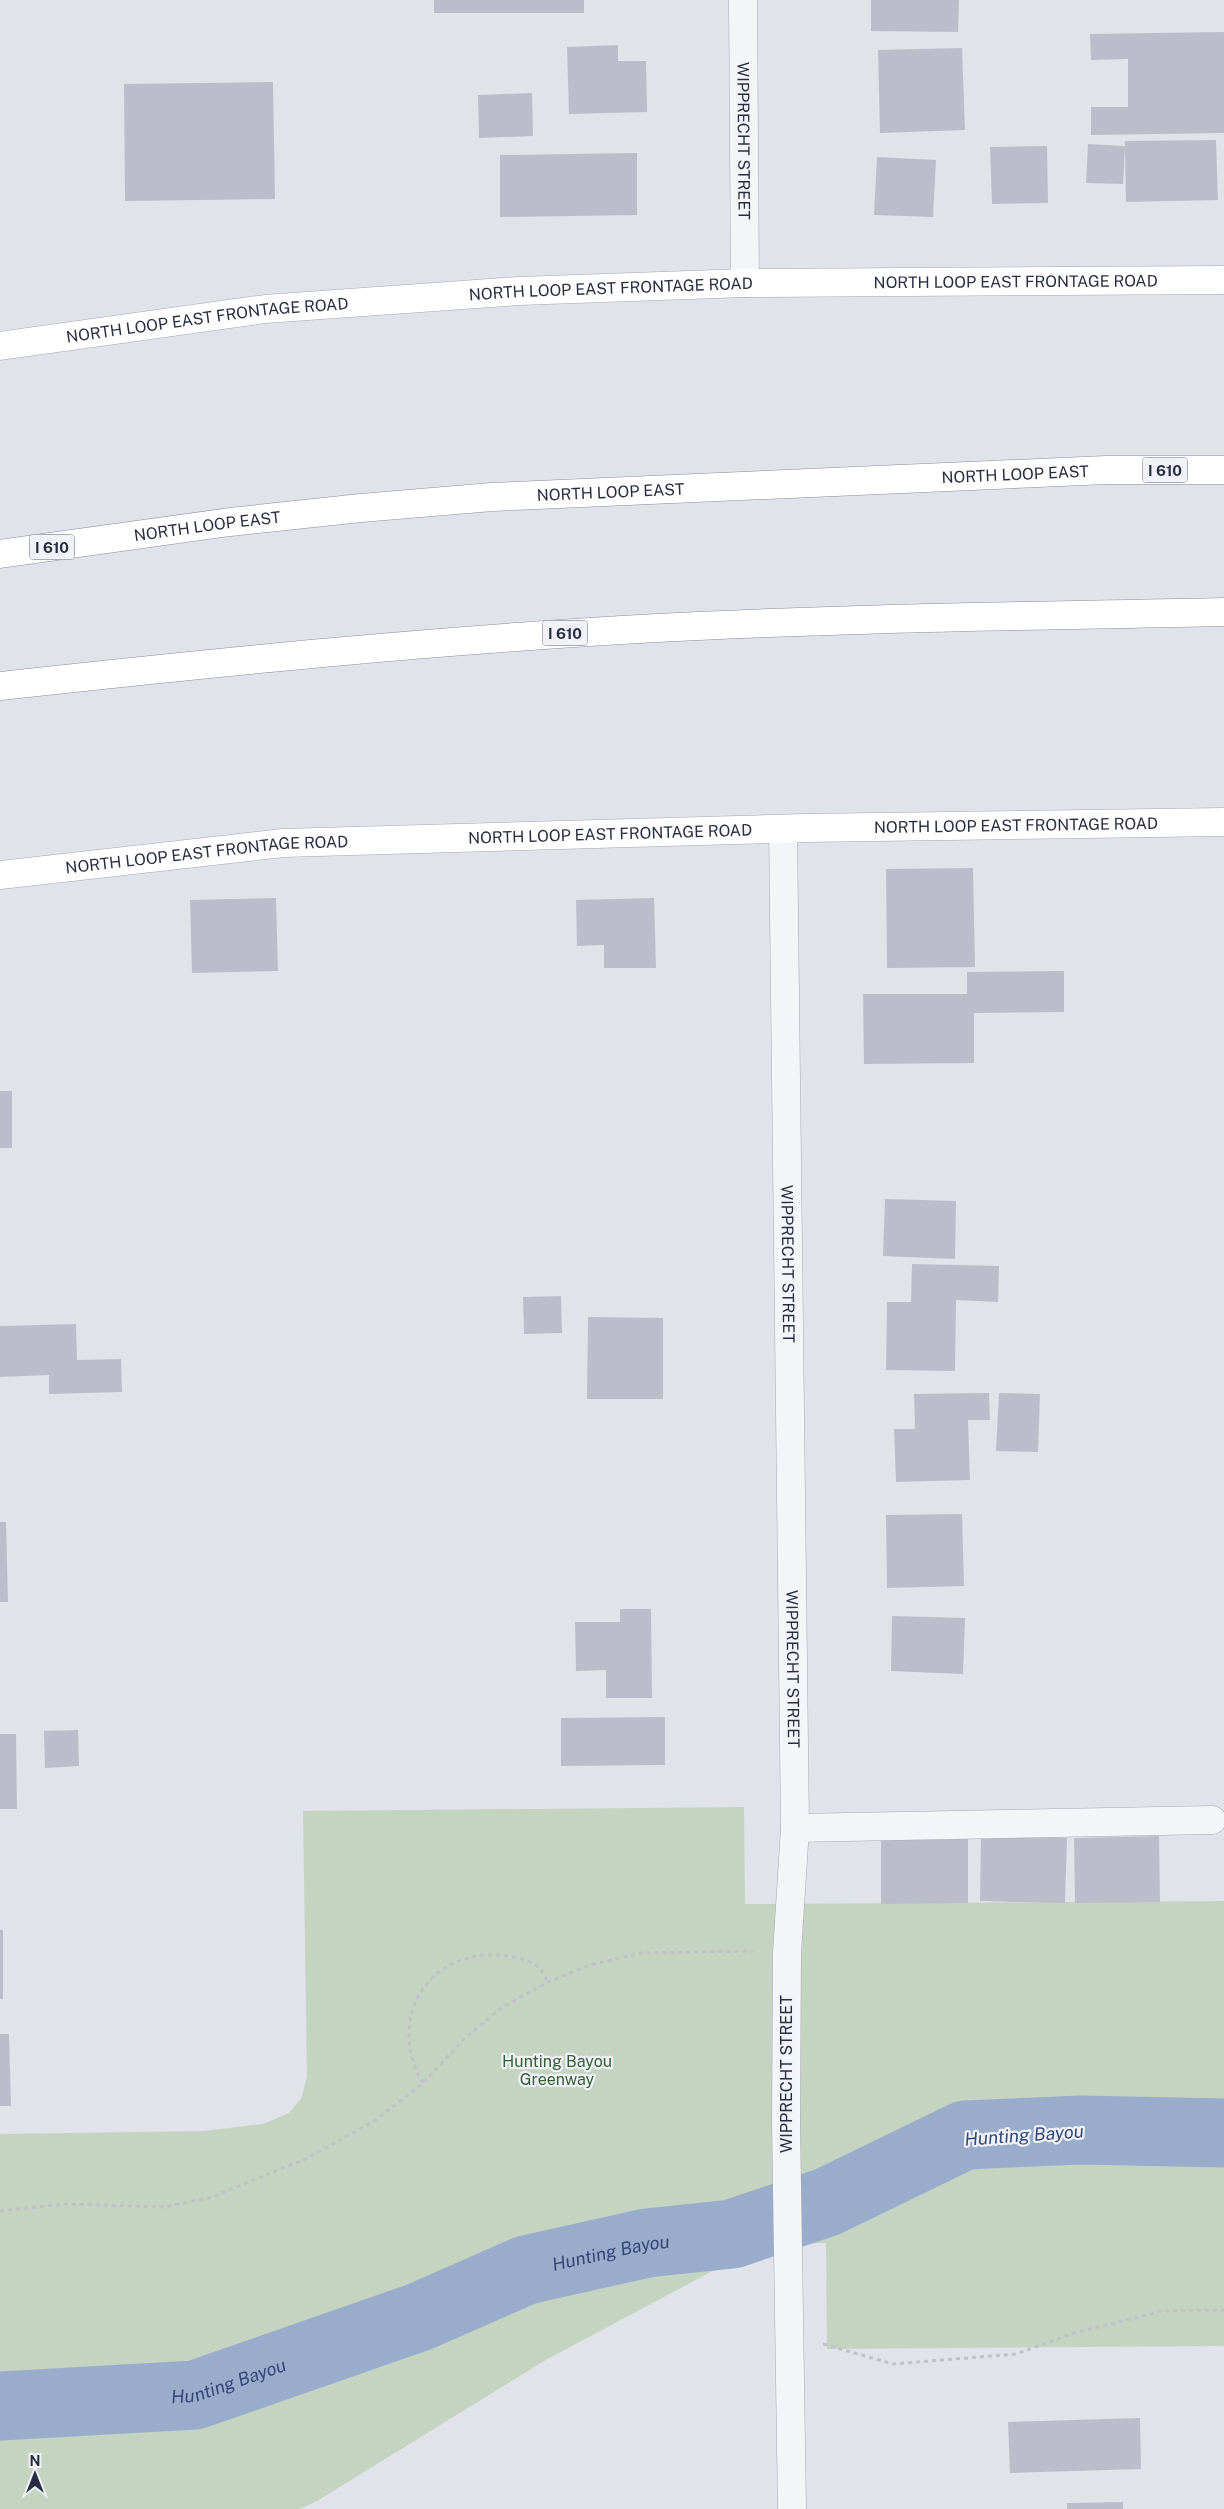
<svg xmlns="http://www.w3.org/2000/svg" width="1224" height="2509" font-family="'Public Sans',sans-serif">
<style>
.green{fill:#c4d4c1}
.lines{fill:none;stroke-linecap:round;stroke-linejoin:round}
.river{stroke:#9aaccb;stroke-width:69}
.building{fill:#bbbeca}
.minor-casing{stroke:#a6a9b4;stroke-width:29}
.major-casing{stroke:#9fa6b6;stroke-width:29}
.highway-casing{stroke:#878ea1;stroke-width:29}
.path{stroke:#bfc1c9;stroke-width:3;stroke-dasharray:4 4;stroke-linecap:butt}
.minor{stroke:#f4f5f8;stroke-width:28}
.major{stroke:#fff;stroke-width:28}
.highway{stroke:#fff;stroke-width:28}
.labels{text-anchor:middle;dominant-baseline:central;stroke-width:4.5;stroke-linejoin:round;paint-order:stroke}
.shield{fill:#f0f2f7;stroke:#646978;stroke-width:1}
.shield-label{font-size:15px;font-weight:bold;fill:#282e42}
.street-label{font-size:16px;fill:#282e42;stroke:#f0f2f7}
.park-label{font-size:16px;fill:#375f35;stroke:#f0f2f7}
.water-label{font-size:18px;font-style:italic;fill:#314778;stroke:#f0f2f7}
</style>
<rect width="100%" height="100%" fill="#e1e3ea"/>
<!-- green -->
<polygon class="green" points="744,1807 745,1904 1224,1901 1224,2346 827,2349 826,2243 763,2244 544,2361 317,2501 300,2509 0,2509 0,2134 204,2131 263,2124 289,2113 301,2099 307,2077 303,1811"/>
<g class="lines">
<!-- river -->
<path class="river" id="s1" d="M0,2406L195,2395L419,2317L526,2270L647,2243L732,2234L827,2202L965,2135L1081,2130L1224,2133"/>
</g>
<!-- building -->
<g class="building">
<rect x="434" y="0" width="150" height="13"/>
<polygon points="871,0 959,0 958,32 871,31"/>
<polygon points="1224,32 1224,133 1091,135 1091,107 1128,107 1128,59 1091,60 1090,34"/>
<polygon points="618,45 618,61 646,61 647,112 569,114 567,47"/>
<polygon points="962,48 965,130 880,133 878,50"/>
<polygon points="273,82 275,199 125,201 124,84"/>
<polygon points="532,93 533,136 479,138 478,95"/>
<polygon points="1216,140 1218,200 1126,202 1125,149 1123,184 1086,183 1088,144 1125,146 1125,141"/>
<polygon points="1047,146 1048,203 992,204 990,147"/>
<polygon points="637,153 637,215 500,217 500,155"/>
<polygon points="877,157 936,160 933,217 874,215"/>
<polygon points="973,868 975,967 887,968 886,869"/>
<polygon points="276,898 278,971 192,973 190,900"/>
<polygon points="654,898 656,968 604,968 604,945 577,946 576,900"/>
<polygon points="1064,971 1064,1012 974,1013 974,1063 864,1064 863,994 967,994 967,972"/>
<rect x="0" y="1091" width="12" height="57"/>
<polygon points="885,1199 956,1201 955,1259 883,1256"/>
<polygon points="912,1264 999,1266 998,1302 956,1300 955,1371 886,1370 887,1302 911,1302"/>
<polygon points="561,1296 562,1333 524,1334 523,1297"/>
<polygon points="588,1317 663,1318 663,1399 587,1399"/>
<polygon points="76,1324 77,1360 121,1359 122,1392 49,1394 49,1375 0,1377 0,1326"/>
<polygon points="989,1393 990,1420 968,1420 970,1480 896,1482 894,1429 915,1429 914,1394"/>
<polygon points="999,1393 1040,1394 1038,1452 996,1451"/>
<polygon points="962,1514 964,1586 887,1588 886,1515"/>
<polygon points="0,1522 6,1522 8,1602 0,1602"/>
<polygon points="620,1609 651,1609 652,1698 606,1698 606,1670 576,1671 575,1622 620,1622"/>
<polygon points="892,1616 965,1618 963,1674 891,1671"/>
<polygon points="665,1717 665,1765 561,1766 561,1718"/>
<polygon points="78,1730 79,1766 45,1768 44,1731"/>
<polygon points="0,1734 16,1734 17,1809 0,1809"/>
<polygon points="981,1836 1067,1838 1065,1903 980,1901"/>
<polygon points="1159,1836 1160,1902 1075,1903 1074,1838"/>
<polygon points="968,1839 968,1903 881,1904 881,1840"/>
<rect x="0" y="1930" width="3" height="69"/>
<polygon points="0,2034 9,2034 11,2106 0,2106"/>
<polygon points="1140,2418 1141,2469 1010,2473 1008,2422"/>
<polygon points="1123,2502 1123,2509 1067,2509 1067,2503"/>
</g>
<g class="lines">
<!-- minor casing -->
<g class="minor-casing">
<g id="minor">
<path id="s2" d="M743,0L745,283"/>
<path id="s3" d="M783,829L795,1828L787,1953L786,2122L792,2509"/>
<polyline points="795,1828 1212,1820"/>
</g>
</g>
<!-- major casing -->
<g class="major-casing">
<g id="major">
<path id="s4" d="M0,346L265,309L519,291L745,283L1224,280"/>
<path id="s5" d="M0,875L283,843L805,828L1224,822"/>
</g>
</g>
<!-- highway casing -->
<g class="highway-casing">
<g id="highway">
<path id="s6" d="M0,554L230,522L361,508L492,497L1106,470H1224"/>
<path d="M0,686C219,662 437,640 657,628C846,618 1035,616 1224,612"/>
</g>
</g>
<!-- path -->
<g class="path">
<path d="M423,2083C386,2020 426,1950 500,1955C512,1956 527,1959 537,1966C541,1969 545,1977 548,1982"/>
<polyline points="0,2211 64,2204 164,2207 212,2197 303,2160 373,2122 423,2083 464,2039 501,2008 548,1982 590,1965 641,1953 753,1951"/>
<polyline points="823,2344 893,2364 1016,2354 1074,2333 1162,2311 1224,2310"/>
</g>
<!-- minor -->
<use href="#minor" class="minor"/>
<!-- major -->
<use href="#major" class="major"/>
<!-- highway -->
<use href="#highway" class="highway"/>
</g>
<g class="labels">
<!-- shield labels -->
<g class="shield">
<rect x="1142.5" y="457.5" width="45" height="25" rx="4"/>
<rect x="29.5" y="534.5" width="45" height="25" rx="4"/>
<rect x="542.5" y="620.5" width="45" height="25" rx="4"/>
</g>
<g class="shield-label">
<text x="1165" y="470">I 610</text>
<text x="52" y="547">I 610</text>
<text x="565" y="633">I 610</text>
</g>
<!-- street labels -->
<g class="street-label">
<text stroke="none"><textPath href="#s2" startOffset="141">WIPPRECHT STREET</textPath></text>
<text stroke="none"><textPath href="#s4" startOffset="1019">NORTH LOOP EAST FRONTAGE ROAD</textPath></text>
<text stroke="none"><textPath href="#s4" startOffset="614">NORTH LOOP EAST FRONTAGE ROAD</textPath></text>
<text stroke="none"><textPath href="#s4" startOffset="209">NORTH LOOP EAST FRONTAGE ROAD</textPath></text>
<text stroke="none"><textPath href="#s6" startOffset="1019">NORTH LOOP EAST</textPath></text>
<text stroke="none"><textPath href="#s6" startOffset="614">NORTH LOOP EAST</textPath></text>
<text stroke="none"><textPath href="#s6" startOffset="209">NORTH LOOP EAST</textPath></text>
<text stroke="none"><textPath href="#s5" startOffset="1018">NORTH LOOP EAST FRONTAGE ROAD</textPath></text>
<text stroke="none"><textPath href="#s5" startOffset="612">NORTH LOOP EAST FRONTAGE ROAD</textPath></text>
<text stroke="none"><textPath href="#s5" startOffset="208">NORTH LOOP EAST FRONTAGE ROAD</textPath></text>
<text stroke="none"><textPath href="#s3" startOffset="435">WIPPRECHT STREET</textPath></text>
<text stroke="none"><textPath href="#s3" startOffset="840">WIPPRECHT STREET</textPath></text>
<text transform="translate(786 2074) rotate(-90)">WIPPRECHT STREET</text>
</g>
<!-- park labels -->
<g class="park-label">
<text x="557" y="2061">Hunting Bayou<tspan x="557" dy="18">Greenway</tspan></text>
</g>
<!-- water labels -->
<g class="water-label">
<text transform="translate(1024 2135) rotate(-4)">Hunting Bayou</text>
<text stroke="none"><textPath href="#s1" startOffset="636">Hunting Bayou</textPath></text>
<text stroke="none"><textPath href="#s1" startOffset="231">Hunting Bayou</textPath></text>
</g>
</g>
<!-- north arrow -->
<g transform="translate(35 2474)" stroke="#f0f2f7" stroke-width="4" paint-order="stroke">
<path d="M0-4L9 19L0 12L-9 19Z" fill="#282e42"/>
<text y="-8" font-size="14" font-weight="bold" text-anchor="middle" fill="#282e42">N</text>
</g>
</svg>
